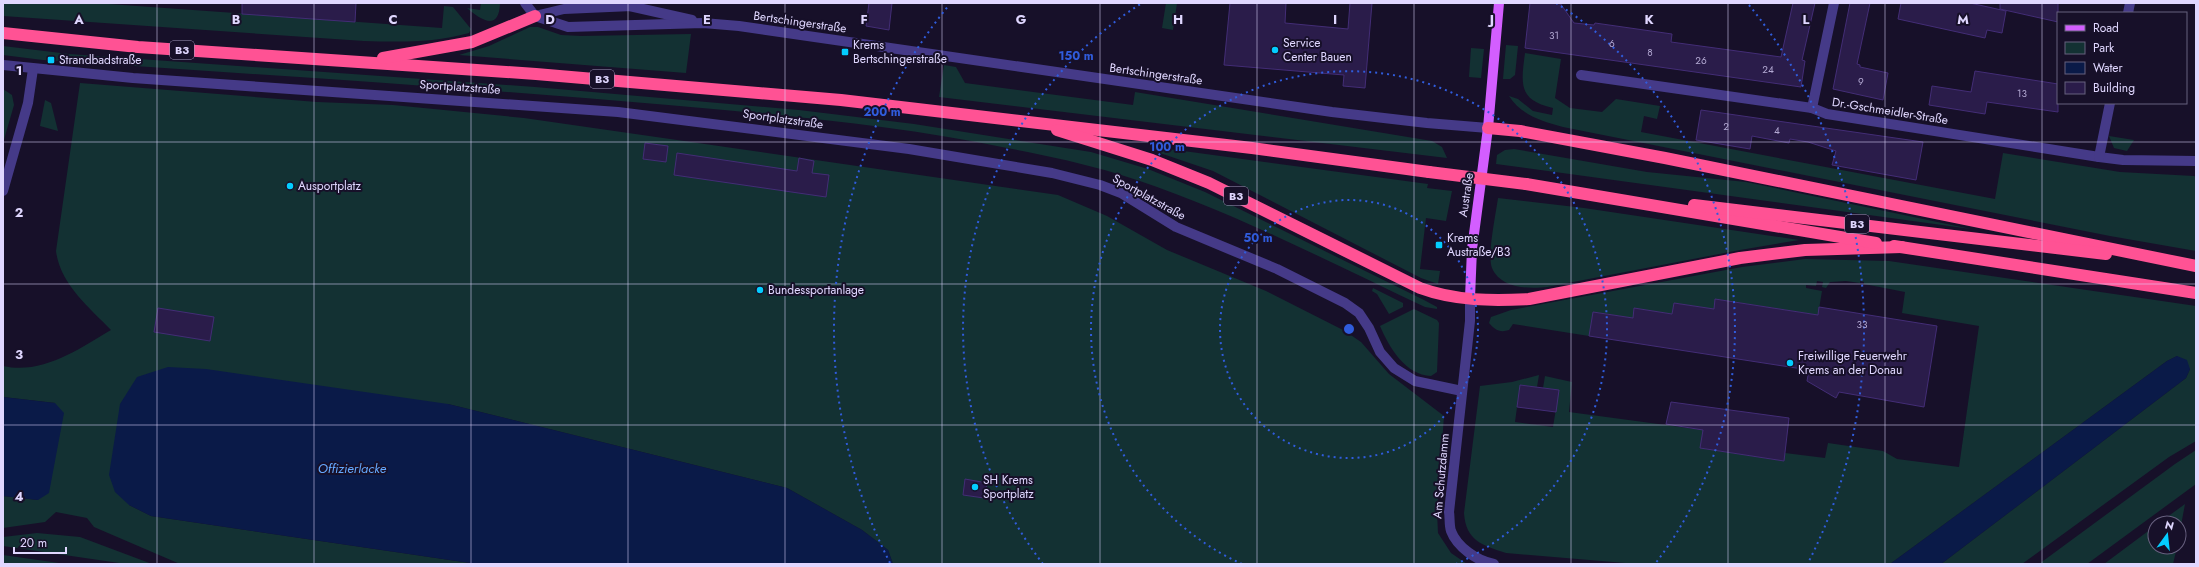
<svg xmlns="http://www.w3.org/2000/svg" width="2199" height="567" font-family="Jost,sans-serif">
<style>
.green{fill:#133133}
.water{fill:#0a1a48}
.building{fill:#2a1c4a;stroke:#432d76}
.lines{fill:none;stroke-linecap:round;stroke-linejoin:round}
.minor{stroke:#453a88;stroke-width:10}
.major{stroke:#d35eff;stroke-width:10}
.highway{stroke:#ff5294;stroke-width:12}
.highway-bridge{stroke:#ff5294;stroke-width:12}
.grid{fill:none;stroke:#e0d7ff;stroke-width:1;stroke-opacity:0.55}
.ring{fill:none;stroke:#305cdc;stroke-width:2;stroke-dasharray:2 4}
.poi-dot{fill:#03cdff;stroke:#171029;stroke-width:1.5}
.labels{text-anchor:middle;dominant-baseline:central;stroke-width:4;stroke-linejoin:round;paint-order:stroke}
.number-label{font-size:10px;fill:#b2a8d2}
.shield{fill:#171029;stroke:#a49bbf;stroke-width:1}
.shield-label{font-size:11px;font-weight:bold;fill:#e0d7ff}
.street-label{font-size:12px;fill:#e0d7ff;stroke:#171029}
.poi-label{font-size:12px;fill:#e0d7ff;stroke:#171029;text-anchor:start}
.water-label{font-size:13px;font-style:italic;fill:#65a9ff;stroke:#171029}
.grid-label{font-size:13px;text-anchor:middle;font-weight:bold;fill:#e0d7ff;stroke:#171029;stroke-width:4;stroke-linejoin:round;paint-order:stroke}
.centre{fill:#305cdc;stroke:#171029;stroke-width:2}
.ring-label{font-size:12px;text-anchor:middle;font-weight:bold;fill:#305cdc;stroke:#171029;stroke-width:4;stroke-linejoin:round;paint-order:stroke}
</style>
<rect width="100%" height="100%" fill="#171029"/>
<!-- green -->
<g class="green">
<path d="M3,3H95L442,28L444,6L453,7L471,29L469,33C434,43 399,42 364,41L3,16Z"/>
<path d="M481,3H500C499,32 481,20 467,8L480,10Z"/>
<polygon points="1166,3 1177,3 1173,30 1162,28"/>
<polygon points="530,27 538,27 561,35 581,36 691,34 686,73 459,55 489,46"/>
<polygon points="1506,45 1518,46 1515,75 1510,79 1503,79"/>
<path d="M3,46L69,54L535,87L799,110L914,124L1091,152L1148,169L1205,192L1424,300L1437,307V309L1425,307C1325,260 1224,207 1118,174C1082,163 1044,155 1007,148C896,125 782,115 668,105C460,87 252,74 43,60L3,55Z"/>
<polygon points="1471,48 1484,49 1481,78 1469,77"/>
<path d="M1525,53L1561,59L1555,98L1570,108L1602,112L1616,99L1660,106L1657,119L1644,116L1641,132L1995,199L2003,153L2120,172L2194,176L2196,177V251L2110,236L1563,127C1542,121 1522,116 1509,96L1518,99L1533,111L1552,115L1553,108C1518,100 1521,84 1525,53Z"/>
<polygon points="944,65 956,67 965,83 1133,105 1135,92 1432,141 1442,147 1447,158 939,97"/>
<path d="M80,83L317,102L393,105L524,118L1058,195L1107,216L1167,250L1266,291L1345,331L1361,342L1389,374L1444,416L1437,512L1438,533L1451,553L1467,564H893L888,550L862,530L787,488L448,404L129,505L151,516L477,564H180L94,527L87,518L56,512L45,522L3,528V496L38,500L55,403L3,397V366C42,375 79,349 111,330C89,307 60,284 56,251Z"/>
<polygon points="3,89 12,95 14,105 3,143"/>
<polygon points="45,100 51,103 58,131 40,126"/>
<polygon points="2109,136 2134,140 2127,151 2114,148"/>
<polygon points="1154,147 1428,184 1427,188 1452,191 1446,221 1426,218 1420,269 1440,271 1438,284 1421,278 1213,171 1154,151"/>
<polygon points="1514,149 1647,172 1746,182 1971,229 1496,164 1497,155 1505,150"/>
<path d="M1498,198L1584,208L1799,240L1740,250L1547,287C1530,289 1501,289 1492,268C1487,256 1496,213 1498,198Z"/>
<path d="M1805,259L1889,261L2196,306V441L2169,457L2022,564H1941L2186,378L2190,369L2177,356L2167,361L1890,564H1637L1506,553C1482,545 1466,541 1464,513L1480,386L1512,382L1539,375L1537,387L1520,385L1515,422L1553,427L1559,390L1543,388L1545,376L1572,382L1569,412L1703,430L1700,448L1783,461L1785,453L1825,458L1828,443L1883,451L1897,459L1959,467L1979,326L1902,313L1905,292L1864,284V282L1860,281V283L1846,281L1830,282L1826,288L1822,287L1823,282L1817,281L1816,286L1806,285V288L1822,291L1818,315L1716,299L1714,309L1674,303L1672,314L1634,308L1633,318L1593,312L1589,336L1513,324L1509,330C1500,333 1495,330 1489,323L1491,317L1511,310L1742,267Z"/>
<polygon points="1373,288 1403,303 1403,307 1389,314 1377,294 1372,291"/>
<path d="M1414,309L1437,320L1439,323L1437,372L1431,376C1405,375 1389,347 1380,326Z"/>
<polygon points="2196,450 2196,484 2087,564 2039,564 2175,464"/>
<polygon points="2185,504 2179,536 2179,523 2159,523"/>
<polygon points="2155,526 2155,547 2177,547 2173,564 2104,564"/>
<polygon points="37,533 80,537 152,564 126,564 3,546 3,537"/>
<polygon points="3,555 66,564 3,564"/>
</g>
<!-- water -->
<g class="water">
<polygon points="2177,356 2187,360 2190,369 2186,378 1941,564 1890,564 2167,361"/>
<polygon points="168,367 206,369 448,404 787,488 862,530 888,550 893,564 477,564 151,516 129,505 115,492 109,475 120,404 137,377"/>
<polygon points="3,397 55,403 64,413 49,493 38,500 3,496"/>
</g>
<!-- building -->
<g class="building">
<polygon points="242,3 356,3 355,22 242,14"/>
<polygon points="869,3 892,3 889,30 866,26"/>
<polygon points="1230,3 1286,3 1285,23 1348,29 1350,3 1372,3 1365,88 1343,86 1344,75 1224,65"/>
<polygon points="1530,3 1560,3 1574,23 1594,25 1595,23 1672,34 1671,42 1781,57 1793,3 1815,3 1802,60 1805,61 1801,87 1525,48"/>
<polygon points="1850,3 1870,3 1857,64 1860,65 1860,67 1888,73 1883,100 1833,89"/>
<polygon points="1901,3 1970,3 2006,11 2002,33 1987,30 1985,38 1898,19"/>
<polygon points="2000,3 2058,3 2058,22 2000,9"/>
<polygon points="1975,71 2058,84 2058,112 1987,102 1985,114 1929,105 1932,86 1971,92"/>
<polygon points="1701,110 1923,142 1916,180 1832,165 1836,151 1808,142 1790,139 1789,143 1752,136 1750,149 1696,140"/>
<polygon points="645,143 668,146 666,162 643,159"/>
<polygon points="677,153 797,171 799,158 814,161 812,173 829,175 826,197 674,175"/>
<polygon points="1715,299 1818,315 1819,307 1937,326 1924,407 1839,392 1836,398 1807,381 1809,370 1589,336 1593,312 1633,318 1634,308 1672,314 1674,303 1714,309"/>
<polygon points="158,308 214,317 210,341 154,332"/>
<polygon points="1520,385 1559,390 1556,412 1517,407"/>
<polygon points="1671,402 1789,418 1784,461 1700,448 1703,430 1666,424"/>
<polygon points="965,479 987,483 984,498 963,495"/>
</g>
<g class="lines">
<!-- minor -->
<g class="minor">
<polyline points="525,3 535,16 568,27 703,23 739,26 1332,112 1427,123 1488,128"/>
<polyline points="625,5 692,20"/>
<polyline points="2128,13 2130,3"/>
<polyline points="535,16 564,9 632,6"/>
<polyline points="3,65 133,78 618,112 909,149 1052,173 1100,185 1121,193 1176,227 1277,269 1345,303 1359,313 1369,328 1380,352 1394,368 1415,381 1462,391"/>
<polyline points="1581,75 1812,108 1827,114 2099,157 2123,160 2196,161"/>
<polyline points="1812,108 1834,3"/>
<polyline points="2099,157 2110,103"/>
<polyline points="3,191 28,103 33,69"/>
<path d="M1470,298V321L1449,512C1450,517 1449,525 1451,531C1457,547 1477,561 1494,564"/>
</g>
<!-- major -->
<polyline class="major" points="1470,298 1472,249 1488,128 1499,3"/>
<!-- highway -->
<g class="highway">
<polyline points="3,33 138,47 536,74 841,100 1252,148 1429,172"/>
<polyline points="383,58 472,42 535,16"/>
<polyline points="1488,128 1520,131 1665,158 2196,266"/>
<path d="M1057,130L1152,160L1209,183L1420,288C1455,301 1493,301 1529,299L1740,258L1805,250L1902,247"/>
<polyline points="1526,184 1876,243"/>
<polyline points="1694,205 2106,254"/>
<polyline points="1894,246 2196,293"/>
</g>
<!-- highway-bridge -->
<polyline class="highway-bridge" points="1429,172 1526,184"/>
</g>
<!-- grid -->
<path class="grid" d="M157,3V564M314,3V564M471,3V564M628,3V564M785,3V564M942,3V564M1100,3V564M1257,3V564M1414,3V564M1571,3V564M1728,3V564M1885,3V564M2042,3V564M3,142H2196M3,284H2196M3,425H2196"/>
<!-- distance rings -->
<g class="ring">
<circle cx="1349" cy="329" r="129"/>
<path d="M1242 564A258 258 0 1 1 1456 564"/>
<path d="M1043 564A386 386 0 0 1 1142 3M1556 3A386 386 0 0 1 1655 564"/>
<path d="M890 563A515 515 0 0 1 949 5M1749 5A515 515 0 0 1 1808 563"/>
</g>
<!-- markers -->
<g class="poi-dot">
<circle cx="1275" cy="50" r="4"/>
<rect x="841" y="48" width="8" height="8" rx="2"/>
<rect x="47" y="56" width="8" height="8" rx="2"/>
<circle cx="290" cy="186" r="4"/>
<rect x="1435" y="241" width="8" height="8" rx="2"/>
<circle cx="760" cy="290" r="4"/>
<circle cx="1790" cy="363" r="4"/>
<circle cx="975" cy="487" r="4"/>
</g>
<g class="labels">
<!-- number labels -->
<g class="number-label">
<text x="1554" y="35">31</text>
<text x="1612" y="43">6</text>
<text x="1650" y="52">8</text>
<text x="1701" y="60">26</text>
<text x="1768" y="69">24</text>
<text x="1861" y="81">9</text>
<text x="2022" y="93">13</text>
<text x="1726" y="126">2</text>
<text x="1777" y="130">4</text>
<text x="1862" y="324">33</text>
</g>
<!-- shield labels -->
<g class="shield">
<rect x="170" y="41" width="24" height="18" rx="3"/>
<rect x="590" y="70" width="24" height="18" rx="3"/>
<rect x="1224" y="187" width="24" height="18" rx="3"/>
<rect x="1845" y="215" width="24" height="18" rx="3"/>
</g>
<g class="shield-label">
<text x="182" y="50">B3</text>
<text x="602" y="79">B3</text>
<text x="1236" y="196">B3</text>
<text x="1857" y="224">B3</text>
</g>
<!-- street labels -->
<g class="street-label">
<text transform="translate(800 22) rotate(8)">Bertschingerstraße</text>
<text transform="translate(1156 74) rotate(8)">Bertschingerstraße</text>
<text transform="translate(460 87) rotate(4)">Sportplatzstraße</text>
<text transform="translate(1890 111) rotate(9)">Dr.-Gschmeidler-Straße</text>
<text transform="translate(783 119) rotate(8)">Sportplatzstraße</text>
<text transform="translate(1466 195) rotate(-82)">Austraße</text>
<text transform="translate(1149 197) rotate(29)">Sportplatzstraße</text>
<text transform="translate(1441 476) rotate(-85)">Am Schutzdamm</text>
</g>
<!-- poi labels -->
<g class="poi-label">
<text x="1283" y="43">Service<tspan x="1283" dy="14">Center Bauen</tspan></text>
<text x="853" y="45">Krems<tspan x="853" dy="14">Bertschingerstraße</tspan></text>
<text x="59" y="60">Strandbadstraße</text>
<text x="298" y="186">Ausportplatz</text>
<text x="1447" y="238">Krems<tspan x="1447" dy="14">Austraße/B3</tspan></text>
<text x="768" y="290">Bundessportanlage</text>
<text x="1798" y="356">Freiwillige Feuerwehr<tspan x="1798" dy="14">Krems an der Donau</tspan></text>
<text x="983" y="480">SH Krems<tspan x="983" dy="14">Sportplatz</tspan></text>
</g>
<!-- water labels -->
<g class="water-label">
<text x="352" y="468">Offizierlacke</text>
</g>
</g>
<g class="grid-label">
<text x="79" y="24">A</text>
<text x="236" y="24">B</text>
<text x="393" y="24">C</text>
<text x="550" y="24">D</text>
<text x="707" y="24">E</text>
<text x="864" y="24">F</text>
<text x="1021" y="24">G</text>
<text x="1178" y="24">H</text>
<text x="1335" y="24">I</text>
<text x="1492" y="24">J</text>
<text x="1649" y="24">K</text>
<text x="1806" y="24">L</text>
<text x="1963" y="24">M</text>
<text x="19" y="75">1</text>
<text x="19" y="217">2</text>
<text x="19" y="359">3</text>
<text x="19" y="501">4</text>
</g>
<circle cx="1349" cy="329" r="6" class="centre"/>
<g class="ring-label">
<text x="1076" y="60">150 m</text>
<text x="882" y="116">200 m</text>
<text x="1167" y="151">100 m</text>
<text x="1258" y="242">50 m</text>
</g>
<!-- border -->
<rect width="2199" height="567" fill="none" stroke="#e0d7ff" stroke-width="8"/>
<!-- legend -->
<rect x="2057" y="12" width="130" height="92" fill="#171029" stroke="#67607f"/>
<rect x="2065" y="25" width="20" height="6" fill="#d35eff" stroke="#67607f"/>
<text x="2093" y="32" font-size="12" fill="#e0d7ff">Road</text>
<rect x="2065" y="42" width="20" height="12" fill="#133133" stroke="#67607f"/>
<text x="2093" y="52" font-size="12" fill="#e0d7ff">Park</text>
<rect x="2065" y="62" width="20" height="12" fill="#0a1a48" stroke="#67607f"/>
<text x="2093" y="72" font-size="12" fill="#e0d7ff">Water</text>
<rect x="2065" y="82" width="20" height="12" fill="#2a1c4a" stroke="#67607f"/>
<text x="2093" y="92" font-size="12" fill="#e0d7ff">Building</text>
<!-- north arrow -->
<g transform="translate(2167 535) rotate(15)"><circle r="19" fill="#171029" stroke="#67607f"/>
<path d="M0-3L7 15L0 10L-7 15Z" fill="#03cdff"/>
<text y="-6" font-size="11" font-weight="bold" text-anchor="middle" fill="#e0d7ff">N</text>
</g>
<!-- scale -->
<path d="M14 547v6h52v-6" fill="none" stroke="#e0d7ff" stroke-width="2"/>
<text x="20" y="547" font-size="12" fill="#e0d7ff" stroke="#171029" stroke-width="3" paint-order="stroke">20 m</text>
</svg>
